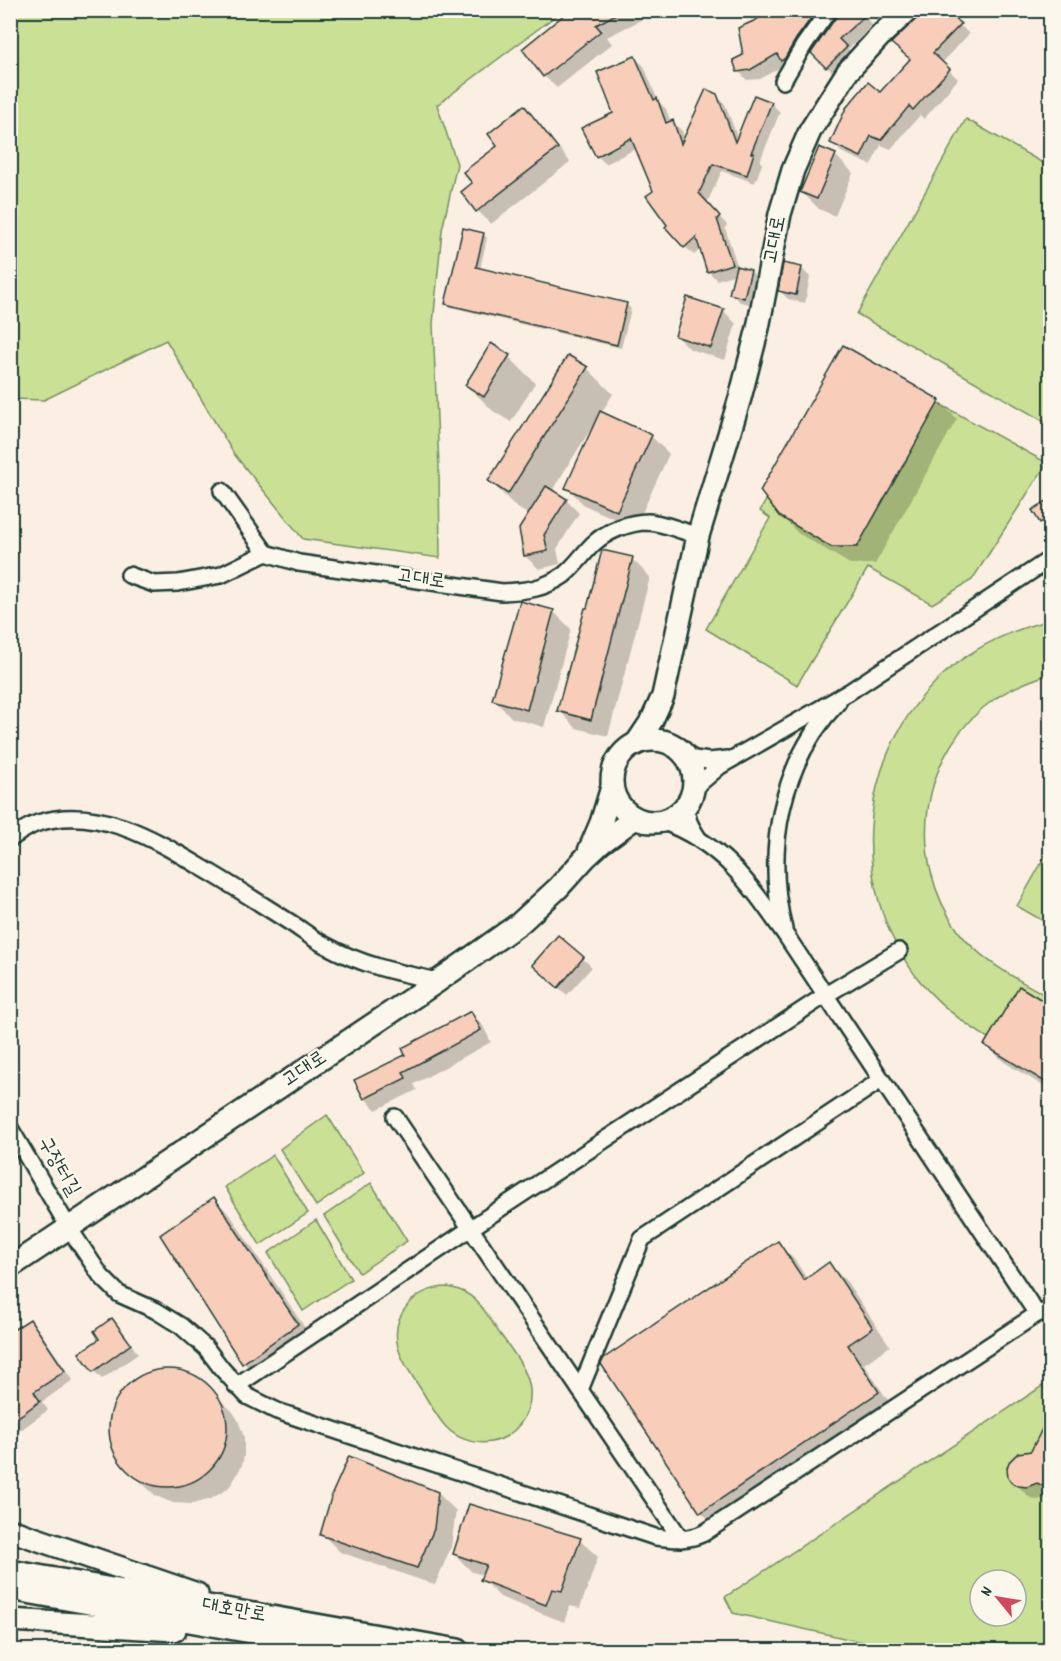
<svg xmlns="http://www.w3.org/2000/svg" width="1061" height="1661" font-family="Dekko,'Poor Story',sans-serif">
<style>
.green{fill:#cae095;stroke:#748e64;stroke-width:1.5;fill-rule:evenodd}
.shadow{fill:#0003}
.building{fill:#f8cdb9;stroke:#1f3d34;stroke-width:1.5}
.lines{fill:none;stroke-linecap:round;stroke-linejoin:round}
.street-casing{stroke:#1f3d34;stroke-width:20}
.secondary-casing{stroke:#1f3d34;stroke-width:26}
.street{stroke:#fbf7ec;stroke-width:15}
.secondary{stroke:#fbf7ec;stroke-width:21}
.labels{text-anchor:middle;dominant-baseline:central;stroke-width:5;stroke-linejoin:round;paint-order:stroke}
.street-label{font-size:20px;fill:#1f3d34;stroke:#fbf7ec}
</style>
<rect width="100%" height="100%" fill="#faefe2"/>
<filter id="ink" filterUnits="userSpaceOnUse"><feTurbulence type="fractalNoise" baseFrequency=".0167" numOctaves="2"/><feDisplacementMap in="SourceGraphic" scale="12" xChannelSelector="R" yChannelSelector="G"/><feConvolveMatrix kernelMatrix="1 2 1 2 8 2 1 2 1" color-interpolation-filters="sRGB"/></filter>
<g filter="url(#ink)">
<!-- green -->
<g class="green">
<polygon points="10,11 562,11 437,105 457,164 442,230 433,324 439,467 440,558 303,539 234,454 166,340 44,400 11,399"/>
<polygon points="966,119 1050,167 1050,425 857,314"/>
<polygon points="849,354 1047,463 972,580 932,604 868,568 797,685 706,629 770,518 760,511"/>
<path d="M1050,620V674C1031,680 1013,687 996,698C920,750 904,858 959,932C982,962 1018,979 1050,998V1074C1004,1047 953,1023 919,980C843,884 858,744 953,666C982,643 1015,629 1050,620Z"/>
<polygon points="1050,848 1050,925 1017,906"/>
<polygon points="327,1115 364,1173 316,1206 280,1149"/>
<polygon points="273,1155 308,1213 260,1245 225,1187"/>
<polygon points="371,1183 407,1241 359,1273 324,1216"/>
<polygon points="316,1220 351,1279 303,1311 268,1253"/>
<path d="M448,1287C476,1291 485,1312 500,1334C516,1356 539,1382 527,1411C523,1422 516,1430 507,1436C487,1448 460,1443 445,1426C436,1415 429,1403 422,1391C414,1378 402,1363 398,1347C390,1314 416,1287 448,1287Z"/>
<path d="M1050,1381V1627L1042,1650H897L733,1613L725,1597ZM980,1580H1016V1616H980Z"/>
</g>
<!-- shadow -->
<g class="shadow">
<polygon points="572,10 636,10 641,20 607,37 612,44 557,88 544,76"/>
<polygon points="771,10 836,10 786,64 760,79 747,80 738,71 757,21"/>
<polygon points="859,10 873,26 848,49 855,57 836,76 813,53"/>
<polygon points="960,25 969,34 942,63 958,79 924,119 920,115 891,149 881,145 871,165 841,152 832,142 880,94 911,60"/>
<polygon points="635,58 644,66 658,101 666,109 671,123 673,122 682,131 685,140 716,95 725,104 738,139 771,103 780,112 760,161 762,164 755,183 722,171 707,203 727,225 725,228 738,268 751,271 759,280 753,305 740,302 731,293 736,274 717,280 708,271 701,249 694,255 685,247 669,225 637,148 606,164 597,156 615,114"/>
<polygon points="524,107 537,120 570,162 491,224 478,211 463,192 474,183"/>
<polygon points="835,155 853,173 835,216 819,209 802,192"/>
<polygon points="483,234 487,238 480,269 627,305 631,309 621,348 450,307 447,304"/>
<polygon points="801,268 810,277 805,303 788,299 780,291"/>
<polygon points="723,310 736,324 725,360 690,349 677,336"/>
<polygon points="844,347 939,401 957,419 875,564 850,564 798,533 780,515"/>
<polygon points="509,357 535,383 511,422 493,411 467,385"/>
<polygon points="587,368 613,394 601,413 651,436 669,454 635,528 584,505 567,487 594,428 592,427 552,491 566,500 579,513 557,549 560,564 539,569 525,556 529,515 516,507 490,481"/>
<polygon points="1050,500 1050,531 1041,522 1034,511"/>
<polygon points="632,559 650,577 608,736 576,728 559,710 588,610"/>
<polygon points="553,611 571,629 544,727 512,718 494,700"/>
<polygon points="559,937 592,967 567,995 543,974"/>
<polygon points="1020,988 1050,1006 1050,1090 1004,1062 986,1045"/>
<polygon points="471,1013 482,1024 491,1042 414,1084 417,1090 376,1110 365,1098 407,1055"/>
<polygon points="214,1199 231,1216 315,1343 261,1380 244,1363"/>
<polygon points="777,1243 795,1260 807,1279 829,1264 847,1282 890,1346 864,1364 895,1411 719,1529 701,1512"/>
<polygon points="112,1320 121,1329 138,1354 102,1379 94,1371 101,1339"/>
<polygon points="30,1321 39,1330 73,1380 42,1402 48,1410 10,1438 10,1377"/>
<polygon points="165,1371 184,1373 200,1380 233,1412 238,1420 244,1437 244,1456 242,1465 233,1482 227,1489 211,1499 193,1504 173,1503 156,1496 129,1471 117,1456 113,1447 110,1428 114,1409 123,1392 138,1379 156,1372"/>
<polygon points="1050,1417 1050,1496 1044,1499 1036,1500 1029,1497 1015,1483"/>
<polygon points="438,1493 456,1511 451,1547 435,1585 340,1552 322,1534"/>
<polygon points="580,1540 598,1557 580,1608 570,1606 564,1622 500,1597 482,1579 484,1575 472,1572 454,1554"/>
</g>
<!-- building -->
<g class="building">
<polygon points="570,10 623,10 596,25 601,31 543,77 522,49"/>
<polygon points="768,10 817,10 796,39 785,58 781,61 777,54 750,70 737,72 733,60 743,55 738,28 756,20"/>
<polygon points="839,10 871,10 839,39 847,47 826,68 811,53 837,16"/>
<polygon points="926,10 945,10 961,24 933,53 950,69 913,110 909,106 881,140 871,136 861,157 830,143 846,108 868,82 880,92 910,59 891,43 919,16"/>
<polygon points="635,56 654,100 657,98 666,123 673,120 681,144 706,89 717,94 735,142 754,95 772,102 751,153 754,153 747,175 713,164 699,193 720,216 717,219 732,264 707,272 696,237 684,248 665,227 667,225 646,196 653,191 631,138 596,157 581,128 613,113 597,72"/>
<polygon points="524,105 558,148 476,212 461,192 472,183 463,172 497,146 488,134"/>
<polygon points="819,147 836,154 817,199 800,192"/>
<polygon points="463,228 484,233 476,267 627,303 617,345 445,304"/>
<polygon points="783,263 802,267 796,295 778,291"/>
<polygon points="736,266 751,270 744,298 729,294"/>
<polygon points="687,297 724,309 711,348 675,336"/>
<polygon points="491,343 510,355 484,397 465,385"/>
<polygon points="843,345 940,400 857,547 831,547 779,516 760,491"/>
<polygon points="568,355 588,367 508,494 488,481"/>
<polygon points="600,411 652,435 617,511 565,488"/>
<polygon points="546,486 567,499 544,535 548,551 524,556 519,529"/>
<polygon points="1050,499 1050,516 1040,523 1032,510"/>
<polygon points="602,550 633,557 591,720 557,711 585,608 587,608"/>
<polygon points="520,601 554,610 527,710 492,700"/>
<polygon points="558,935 584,957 558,988 532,965"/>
<polygon points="1019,986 1050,1005 1050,1085 984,1045"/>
<polygon points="471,1011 481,1030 403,1072 406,1078 364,1099 354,1080 405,1055 402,1048"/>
<polygon points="214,1197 298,1324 242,1364 160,1235"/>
<polygon points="778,1241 804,1280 829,1262 873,1328 848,1345 879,1392 700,1513 601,1364 604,1358"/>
<polygon points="112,1318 131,1344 93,1372 79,1353 99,1339 94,1331"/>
<polygon points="30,1319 65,1371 34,1392 40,1401 10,1423 10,1332"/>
<circle cx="168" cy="1428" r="59"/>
<polygon points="1050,1413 1050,1489 1037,1483 1027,1487 1019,1486 1013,1484 1008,1477 1007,1468 1009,1462 1018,1453 1031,1451"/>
<polygon points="349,1456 438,1492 434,1529 417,1568 320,1535 332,1494"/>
<polygon points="469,1504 581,1538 562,1591 552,1589 546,1605 480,1580 486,1565 453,1554"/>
</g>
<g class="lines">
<!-- street casing -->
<g class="street-casing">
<g id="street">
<polyline points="783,81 804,45 829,10"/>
<polyline points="222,491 266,553"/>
<path d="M129,575L154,584L178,583L221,575L266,553L299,563L502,592C526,591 544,589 564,575C575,566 583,554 593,544C607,531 629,522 648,522C664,523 682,531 698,536"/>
<polyline points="687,758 709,761 728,759"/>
<polyline points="693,789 720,766 849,692 1050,559"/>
<path d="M686,806C686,819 691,827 698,838"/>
<path d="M661,821C723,843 751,886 787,937L1037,1314L1050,1310"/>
<path d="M10,839C19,833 28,826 38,823C96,804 154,839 201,867C232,885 261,904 291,923C302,930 313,939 325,945C361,965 399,973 438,981"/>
<path d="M784,929C764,850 781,762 838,702"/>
<polyline points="395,1117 681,1539"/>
<path d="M10,1128L69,1228L101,1276L119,1294L155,1310L181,1326L206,1348L222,1369L247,1396L277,1411L655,1537C672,1539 688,1541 704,1533L1037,1314"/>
<polyline points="236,1386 516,1198 824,996 899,951"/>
<polyline points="580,1390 642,1239 881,1080"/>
</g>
</g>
<!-- secondary casing -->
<g class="secondary-casing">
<g id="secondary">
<circle cx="653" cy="781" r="41"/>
<polyline points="636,744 652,720 663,696 698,536 740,398 758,328 780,214 793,170 810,131 848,71 882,34 908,10"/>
<polyline points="589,851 601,823 612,787"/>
<polyline points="10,1267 438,981 520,923 558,888 586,857 601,843 635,818"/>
<polyline points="10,1530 197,1594"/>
<polyline points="10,1571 458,1650"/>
<polyline points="10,1589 353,1650"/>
<polyline points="10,1620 175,1630"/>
</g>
</g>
<!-- street -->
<use href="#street" class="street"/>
<!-- secondary -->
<use href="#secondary" class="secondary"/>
</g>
</g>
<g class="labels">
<!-- street labels -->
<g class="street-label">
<text transform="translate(776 240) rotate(-79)">고대로</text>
<text transform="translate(421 580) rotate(8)">고대로</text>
<text transform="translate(305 1070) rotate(-34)">고대로</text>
<text transform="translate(58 1167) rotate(60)">구장터길</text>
<text transform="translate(234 1611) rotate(10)">대호만로</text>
</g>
</g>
<!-- margin -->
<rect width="1061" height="1661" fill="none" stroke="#fbf7ec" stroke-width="36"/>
<rect x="18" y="18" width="1025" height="1625" fill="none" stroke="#1f3d34" stroke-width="2" filter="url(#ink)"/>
<!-- north arrow -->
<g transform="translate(998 1598) rotate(300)"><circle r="28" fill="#fbf7ec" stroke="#a3ada2" stroke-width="1.5"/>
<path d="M0-4.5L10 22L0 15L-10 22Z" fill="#d1495b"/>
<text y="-9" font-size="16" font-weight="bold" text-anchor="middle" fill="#1f3d34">N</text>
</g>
</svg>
